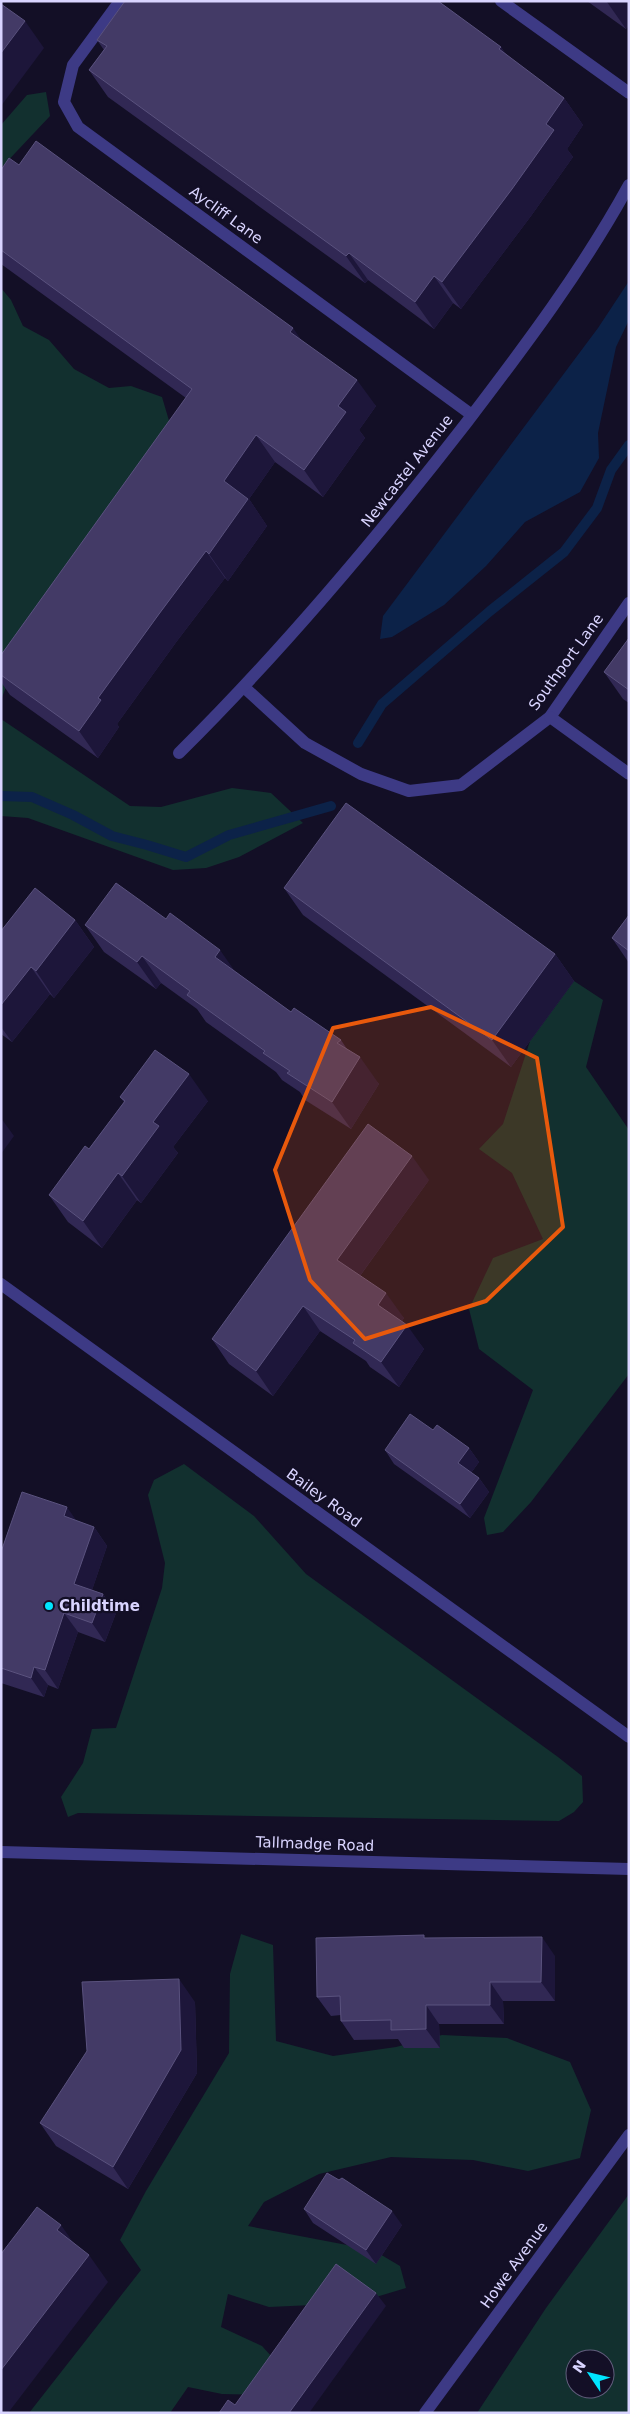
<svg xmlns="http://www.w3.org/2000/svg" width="630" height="2414" font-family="'DejaVu Sans',sans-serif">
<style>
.green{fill:#12302f;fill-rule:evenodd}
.water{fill:#0c2248}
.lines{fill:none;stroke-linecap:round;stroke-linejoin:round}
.stream{stroke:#0c2248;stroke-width:10}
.minor{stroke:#3d3a85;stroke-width:12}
.wall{fill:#312854}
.shaded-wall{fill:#1d163a}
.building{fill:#433a66;stroke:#5a527e}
.marked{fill:#e8590c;fill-opacity:0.2;stroke:#e8590c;stroke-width:4;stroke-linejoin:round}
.poi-dot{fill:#00e5ff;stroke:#130f26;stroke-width:2}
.labels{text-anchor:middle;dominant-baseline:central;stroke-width:4.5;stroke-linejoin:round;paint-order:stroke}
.street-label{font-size:15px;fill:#d9d4ff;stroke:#130f26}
.poi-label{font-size:15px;font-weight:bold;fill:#d9d4ff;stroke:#130f26;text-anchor:start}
</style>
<rect width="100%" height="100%" fill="#130f26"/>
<!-- green -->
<g class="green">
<polygon points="46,92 50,116 1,168 1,125 27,95"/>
<polygon points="1,288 11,300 23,326 49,340 74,369 109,388 131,386 162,397 175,441 8,682 1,700"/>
<polygon points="1,719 130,806 161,807 232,788 271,793 303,823 239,857 206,868 173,870 28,818 1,816"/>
<polygon points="574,981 603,1000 586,1067 629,1130 629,1374 531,1502 503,1532 487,1535 484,1518 533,1390 479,1349 469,1309 493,1258 543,1239 512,1173 479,1149 503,1124 530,1041"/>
<polygon points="184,1464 254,1516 306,1574 558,1757 582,1776 583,1802 574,1812 559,1821 78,1813 68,1817 61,1797 83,1763 92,1729 116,1728 162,1588 165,1563 148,1495 154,1480"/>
<polygon points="241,1934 273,1945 276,2041 333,2056 396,2047 442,2035 507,2038 570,2062 591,2110 580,2158 528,2171 473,2160 391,2157 319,2174 264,2202 248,2226 373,2250 400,2266 406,2288 356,2303 269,2307 228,2294 221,2327 262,2346 282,2368 263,2395 222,2394 188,2387 170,2413 29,2413 141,2270 120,2240 146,2191 229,2053 230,1974"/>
<path d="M629,2194V2413H477L546,2308ZM575,2359H605V2389H575Z"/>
</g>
<!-- water -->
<polygon class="water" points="629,281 629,320 616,347 598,433 599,458 580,492 525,522 486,566 444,605 392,637 380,639 383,616 598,328"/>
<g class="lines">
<!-- stream -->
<g class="stream">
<polyline points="358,743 382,704 490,611 564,552 597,508 611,470 629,445"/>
<polyline points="1,796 32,797 73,815 112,836 147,845 186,857 229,835 331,806"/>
</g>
<!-- minor -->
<g class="minor">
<polyline points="120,1 73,65 64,102 78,127 472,415"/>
<polyline points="501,1 629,93"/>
<polyline points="245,688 305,743 361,774 409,791 461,785 550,717 629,603"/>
<polyline points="550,717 629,774"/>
<path d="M179,753C283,650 377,538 467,422C525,346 583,269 629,185"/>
<polyline points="1,1284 629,1737"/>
<polyline points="1,1852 629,1869"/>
<polyline points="425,2413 629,2135"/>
</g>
</g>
<!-- wall -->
<g class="wall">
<polygon points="587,1 629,1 626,29"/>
<polygon points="97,40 501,47 507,56 564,98 583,125 567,149 573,157 531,216 461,309 453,303 434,329 368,280 365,283 108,97 89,70 104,50"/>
<polygon points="19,165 300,339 376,406 359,430 365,438 323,497 275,462 249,499 267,526 228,581 225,578 177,641 117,724 119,727 98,758 10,695 1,682 1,655 186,398 1,264 1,170"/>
<polygon points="629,638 629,703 623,699 604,672"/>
<polygon points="284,888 555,954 574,981 511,1067 303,915"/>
<polygon points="629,915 629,963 612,938"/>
<polygon points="75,920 94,947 54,998 50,994 12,1042 1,1034 1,931"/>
<polygon points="85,925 236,972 291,1012 341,1040 347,1049 379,1084 351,1129 305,1100 300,1092 282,1080 276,1072 206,1022 197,1009 161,983 156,989 104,952"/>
<polygon points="120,1097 208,1101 173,1147 178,1153 141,1203 137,1200 102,1248 68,1222 49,1195 89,1149 124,1102"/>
<polygon points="429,1180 360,1276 404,1318 402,1321 424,1349 399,1387 370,1367 366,1361 320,1331 273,1396 229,1364 212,1339"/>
<polygon points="433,1430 469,1448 479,1462 471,1473 479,1478 489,1492 470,1518 394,1464 385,1450"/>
<polygon points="76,1521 94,1527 107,1546 92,1590 103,1594 116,1613 105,1642 78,1632 58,1689 48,1685 44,1697 1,1683 1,1552"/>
<polygon points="426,1938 555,1956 555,2001 503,2001 504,2024 439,2024 440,2048 404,2048 398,2039 354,2040 341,2021 341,2015 331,2016 317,1997"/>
<polygon points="195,2002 197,2073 128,2189 56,2146 40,2123"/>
<polygon points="304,2209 402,2225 376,2264 313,2223"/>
</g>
<!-- shaded-wall -->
<g class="shaded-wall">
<polygon points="608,1 629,1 629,26 626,29 607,2"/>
<polygon points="25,21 44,48 1,106 1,53"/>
<polygon points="501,47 520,74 499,49"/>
<polygon points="564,98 583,125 567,149 573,157 531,216 461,309 442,282 546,124"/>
<polygon points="349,253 368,280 365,283 346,256"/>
<polygon points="434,276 453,303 434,329 415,302"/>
<polygon points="293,328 312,355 290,332"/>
<polygon points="357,380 376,406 359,430 365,438 323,497 304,470 338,406"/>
<polygon points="256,435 275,462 249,499 267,526 228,581 209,554 224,481"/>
<polygon points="206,551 225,578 177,641 117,724 119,727 98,758 79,731 98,698 159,614"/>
<polygon points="75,920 94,947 54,998 36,971"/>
<polygon points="220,950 239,977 215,957"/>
<polygon points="555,954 574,981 511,1067 492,1040"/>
<polygon points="142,956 161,983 156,989 137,962"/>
<polygon points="31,967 50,994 12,1042 1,1027 1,1005"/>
<polygon points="360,1057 379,1084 351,1129 332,1102"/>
<polygon points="189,1074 208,1101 173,1147 178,1153 141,1203 122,1176 153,1122"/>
<polygon points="1,1118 14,1136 1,1154"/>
<polygon points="412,1156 429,1180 354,1284 337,1260"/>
<polygon points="118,1173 137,1200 102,1248 83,1221"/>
<polygon points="386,1293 404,1318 395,1330 378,1305"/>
<polygon points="303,1306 320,1331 273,1396 256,1371"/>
<polygon points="407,1325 424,1349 399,1387 381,1362"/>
<polygon points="469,1448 479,1462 468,1477 458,1463"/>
<polygon points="479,1478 489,1492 470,1518 460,1504"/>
<polygon points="67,1507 80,1526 64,1516"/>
<polygon points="94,1527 107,1546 88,1602 74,1584"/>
<polygon points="103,1594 116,1613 105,1642 92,1623"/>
<polygon points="64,1613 78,1632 58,1689 45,1670"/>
<polygon points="34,1667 48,1685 44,1697 31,1678"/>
<polygon points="542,1937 555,1956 555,2001 541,1982"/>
<polygon points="179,1979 195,2002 197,2073 128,2189 113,2167"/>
<polygon points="490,1982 503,2001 504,2024 490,2005"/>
<polygon points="426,2005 439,2024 440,2048 426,2029"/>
<polygon points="392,2211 402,2225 376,2264 366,2250"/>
<polygon points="61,2225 80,2252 57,2230"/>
<polygon points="89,2255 108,2282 8,2413 1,2413 1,2370"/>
<polygon points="376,2293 386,2306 309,2413 289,2413"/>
</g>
<!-- building -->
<g class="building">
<polygon points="125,1 438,1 501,47 499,49 564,98 546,124 554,130 512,189 442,282 434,276 415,302 349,253 346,256 89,70 107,46 97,40"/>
<polygon points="1,4 25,21 1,53"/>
<polygon points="36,141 293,328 290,332 357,380 338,406 346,412 304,470 256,435 224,481 248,499 209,554 206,551 159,614 98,698 101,700 79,731 1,675 1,655 192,389 1,250 1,170 9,158 19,165"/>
<polygon points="629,638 629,690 604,672"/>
<polygon points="346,803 555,954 492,1040 284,888"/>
<polygon points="116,883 166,919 170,913 220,950 215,957 291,1012 294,1008 341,1040 337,1043 360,1057 332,1102 287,1073 290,1071 263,1053 265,1051 187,995 190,991 142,956 137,962 85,925"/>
<polygon points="35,888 75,920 36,971 31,967 1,1005 1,931"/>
<polygon points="629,915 629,951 612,938"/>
<polygon points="155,1050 189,1074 153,1122 159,1126 122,1176 118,1173 83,1221 49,1195 85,1146 89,1149 125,1101 120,1097"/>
<polygon points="368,1124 412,1156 337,1260 386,1293 378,1305 407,1325 381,1362 353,1343 355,1340 303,1306 256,1371 212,1339"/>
<polygon points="410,1414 433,1430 437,1425 469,1448 458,1463 479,1478 460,1504 385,1450"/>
<polygon points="22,1492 67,1507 64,1516 94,1527 74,1584 103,1594 92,1623 64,1613 45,1670 34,1667 31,1678 1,1668 1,1552"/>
<polygon points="424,1935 424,1938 542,1937 541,1982 490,1982 490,2005 426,2005 426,2029 391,2030 391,2020 341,2021 340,1996 317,1997 316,1938"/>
<polygon points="179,1979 181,2050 113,2167 40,2123 87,2051 82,1982"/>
<polygon points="327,2173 339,2180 342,2178 392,2211 366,2250 304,2209"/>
<polygon points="37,2207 61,2225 57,2230 89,2255 1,2370 1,2254"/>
<polygon points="336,2264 376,2293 289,2413 219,2413 228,2400 235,2405"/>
</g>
<!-- marked area -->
<path class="marked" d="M431,1007L537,1058L563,1227L486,1301L365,1339L310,1280L275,1170L333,1028Z"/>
<!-- markers -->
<circle class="poi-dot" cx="49" cy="1606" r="5"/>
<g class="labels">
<!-- street labels -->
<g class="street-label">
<text transform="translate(226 215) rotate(36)">Aycliff Lane</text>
<text transform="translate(407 471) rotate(-52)">Newcastel Avenue</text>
<text transform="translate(566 662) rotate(-54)">Southport Lane</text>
<text transform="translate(324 1498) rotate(36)">Bailey Road</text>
<text transform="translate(315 1844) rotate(2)">Tallmadge Road</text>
<text transform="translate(514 2265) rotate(-54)">Howe Avenue</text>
</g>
<!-- poi labels -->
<g class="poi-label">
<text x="59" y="1606">Childtime</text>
</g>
</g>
<!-- border -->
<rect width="630" height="2414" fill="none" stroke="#d9d4ff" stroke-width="5"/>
<!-- north arrow -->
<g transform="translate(590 2374) rotate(305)"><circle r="24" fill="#130f26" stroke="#625e7d"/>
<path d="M0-4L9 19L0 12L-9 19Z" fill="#00e5ff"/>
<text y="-8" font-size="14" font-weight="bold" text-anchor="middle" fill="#d9d4ff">N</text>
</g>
</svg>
